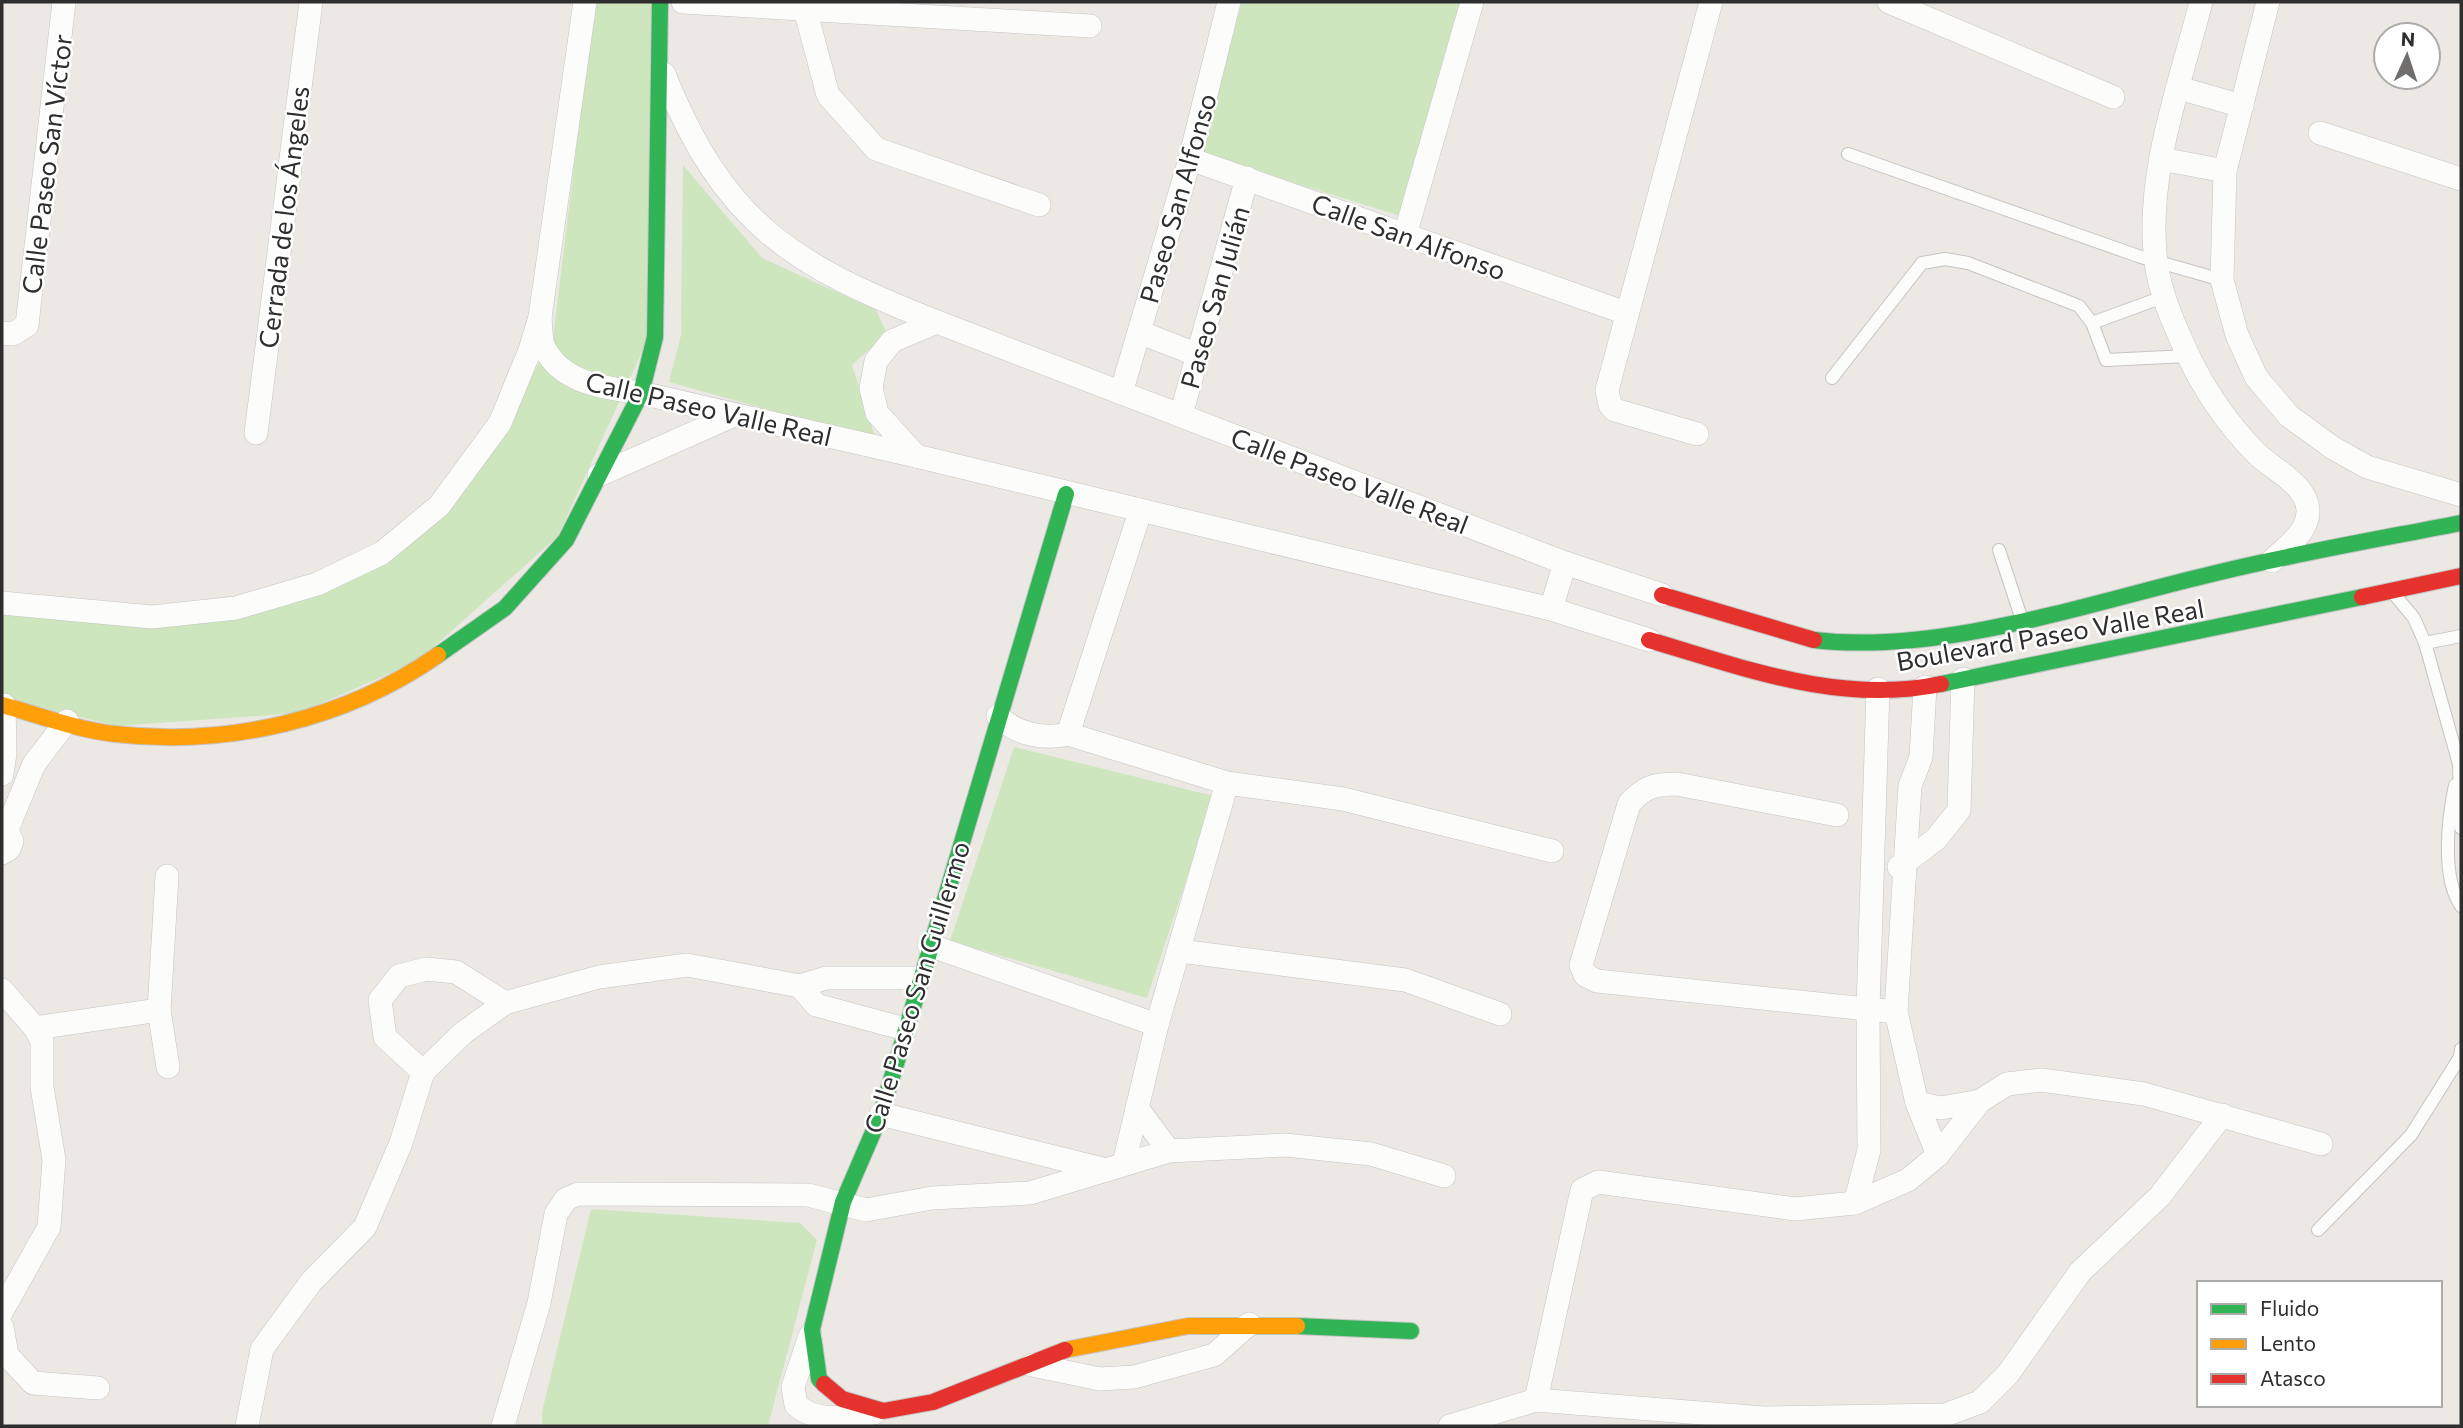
<svg xmlns="http://www.w3.org/2000/svg" width="2463" height="1428" font-family="Commissioner,sans-serif">
<style>
.green{fill:#cee6be}
.lines{fill:none;stroke-linecap:round;stroke-linejoin:round}
.lane-casing{stroke:#c5c4c5;stroke-width:14}
.street-casing{stroke:#c5c4c5;stroke-width:24}
.fast-casing{stroke:#c5c4c5;stroke-width:18}
.slow-casing{stroke:#c5c4c5;stroke-width:18}
.jam-casing{stroke:#c5c4c5;stroke-width:18}
.lane{stroke:#fcfcfb;stroke-width:12}
.street{stroke:#fcfcfb;stroke-width:23}
.fast{stroke:#30b455;stroke-width:16}
.slow{stroke:#ff9f0a;stroke-width:16}
.jam{stroke:#e5322d;stroke-width:16}
.labels{text-anchor:middle;dominant-baseline:central;stroke-width:5;stroke-linejoin:round;paint-order:stroke}
.street-label{font-size:26px;fill:#2e2e2e;stroke:#fff}
</style>
<rect width="100%" height="100%" fill="#ece8e4"/>
<!-- green -->
<g class="green">
<polygon points="594,2 656,2 646,343 558,536 418,661 299,713 117,726 2,698 2,608 235,616 427,527 495,437 553,339"/>
<polygon points="1242,2 1463,2 1404,217 1200,154"/>
<polygon points="683,165 762,258 876,310 887,334 852,365 876,440 669,382 681,335"/>
<polygon points="1014,747 1214,796 1147,998 950,941"/>
<polygon points="591,1209 800,1223 817,1240 768,1426 542,1426 542,1412"/>
</g>
<g class="lines">
<!-- lane casing -->
<g class="lane-casing">
<g id="lane">
<polyline points="1848,154 2141,257 2222,280"/>
<polyline points="2092,323 2163,297"/>
<polyline points="1832,378 1922,263 1945,259 1968,263 2079,306 2092,323 2106,360 2188,356"/>
<polyline points="1999,550 2022,620"/>
<polyline points="2394,594 2414,618 2425,643 2459,764 2461,828"/>
<polyline points="2425,643 2461,636"/>
<path d="M2455,785C2448,818 2441,877 2461,906"/>
<polyline points="2318,1230 2411,1135 2460,1057 2461,1049"/>
</g>
</g>
<!-- street casing -->
<g class="street-casing">
<g id="street">
<polyline points="683,2 1090,26"/>
<polyline points="1889,2 2113,97"/>
<path d="M2201,2C2180,85 2145,175 2156,262C2160,294 2174,324 2187,353C2203,388 2228,425 2256,453C2272,469 2308,485 2308,511C2308,533 2286,547 2272,561"/>
<polyline points="2268,2 2225,171 2222,280 2237,335 2256,377 2289,416 2333,448 2367,467 2461,495"/>
<polyline points="805,9 828,95 876,149 1039,205"/>
<path d="M664,74C724,224 792,265 937,322L1565,563L1662,595"/>
<polyline points="2179,88 2242,106"/>
<polyline points="2320,133 2461,179"/>
<polyline points="1190,159 1626,313"/>
<polyline points="2161,159 2225,171"/>
<polyline points="1405,235 1472,2"/>
<path d="M540,317C541,326 540,341 545,349C563,384 607,388 641,393L916,456L1551,609L1649,640"/>
<polyline points="1139,332 1198,355"/>
<polyline points="2,333 13,334 27,325 64,2"/>
<polyline points="1121,393 1190,159 1229,2"/>
<polyline points="1181,415 1247,178"/>
<polyline points="256,433 311,2"/>
<polyline points="1697,434 1615,410 1610,405 1607,390 1711,2"/>
<polyline points="916,456 877,413 871,388 876,361 892,341 937,322"/>
<polyline points="599,475 734,415"/>
<polyline points="2,603 152,617 236,608 317,584 382,553 439,506 500,423 530,350 540,317 585,2"/>
<polyline points="1551,609 1565,563"/>
<polyline points="1925,687 1921,757 1910,786 1896,1012 1917,1103 1938,1155"/>
<path d="M998,716C1016,734 1043,740 1068,734L1227,783L1343,799L1552,851"/>
<polyline points="1068,734 1140,512"/>
<polyline points="2,774 5,753 4,705"/>
<path d="M1837,815L1677,784C1655,784 1645,786 1629,804L1581,965L1585,975L1597,981L1896,1012"/>
<polyline points="2,831 9,835 12,841 9,849 2,853"/>
<polyline points="6,832 34,764 67,721"/>
<polyline points="1899,867 1936,839 1959,810 1963,679"/>
<polyline points="167,876 159,1010 168,1067"/>
<polyline points="929,945 1157,1025"/>
<polyline points="1180,951 1405,980 1500,1014"/>
<polyline points="800,986 816,1005 905,1029"/>
<polyline points="2,990 35,1028 42,1041 42,1087 54,1160 49,1227 2,1311"/>
<polyline points="35,1028 159,1010"/>
<polyline points="423,1072 385,1037 380,1000 399,976 426,969 456,972 505,1003"/>
<polyline points="1917,1103 1941,1108 1980,1101"/>
<polyline points="1137,1108 1169,1151"/>
<polyline points="881,1114 1106,1170"/>
<polyline points="1124,1163 1157,1025 1227,783"/>
<polyline points="1855,1203 1869,1150 1868,1009 1878,689"/>
<polyline points="2,1327 7,1355 33,1383 98,1388"/>
<path d="M810,1336L793,1387L796,1405C818,1424 846,1417 874,1413"/>
<polyline points="1032,1365 1100,1379 1134,1377 1214,1355 1249,1324"/>
<polyline points="1536,1400 1582,1190 1598,1182 1795,1209 1855,1203 1908,1180 1938,1155 1980,1101 2007,1084 2041,1080 2144,1094 2321,1144"/>
<polyline points="247,1426 262,1349 311,1282 365,1227 401,1143 423,1072 463,1033 505,1003 599,977 687,965 800,986 826,978 920,978"/>
<polyline points="503,1426 539,1303 556,1214 566,1199 578,1194 808,1195 866,1210 932,1198 1030,1193 1169,1151 1285,1145 1371,1154 1444,1176"/>
<polyline points="1450,1426 1536,1400 1764,1418 1945,1415 1980,1402 2008,1374 2080,1272 2160,1196 2222,1115"/>
</g>
</g>
<!-- fast casing -->
<g class="fast-casing">
<g id="fast">
<path d="M1814,640C1941,655 2092,602 2216,573C2297,553 2379,539 2461,523"/>
<polyline points="438,655 505,608 566,540 641,393 655,337 660,2"/>
<polyline points="1941,684 2362,597"/>
<polyline points="1297,1326 1411,1331"/>
<polyline points="824,1384 819,1379 812,1329 843,1202 881,1114 1066,494"/>
</g>
</g>
<!-- slow casing -->
<g class="slow-casing">
<g id="slow">
<path d="M2,705C39,715 78,730 115,734C228,747 345,720 438,655"/>
<polyline points="1065,1350 1188,1326 1297,1326"/>
</g>
</g>
<!-- jam casing -->
<g class="jam-casing">
<g id="jam">
<polyline points="1662,595 1814,640"/>
<polyline points="2362,597 2461,576"/>
<path d="M1649,640C1745,668 1839,705 1941,684"/>
<polyline points="824,1384 842,1399 883,1411 933,1402 1065,1350"/>
</g>
</g>
<!-- lane -->
<use href="#lane" class="lane"/>
<!-- street -->
<use href="#street" class="street"/>
<!-- fast -->
<use href="#fast" class="fast"/>
<!-- slow -->
<use href="#slow" class="slow"/>
<!-- jam -->
<use href="#jam" class="jam"/>
</g>
<g class="labels">
<!-- street labels -->
<g class="street-label">
<text transform="translate(46 164) rotate(-83)">Calle Paseo San Víctor</text>
<text transform="translate(1177 198) rotate(-74)">Paseo San Alfonso</text>
<text transform="translate(283 217) rotate(-83)">Cerrada de los Ángeles</text>
<text transform="translate(1409 236) rotate(20)">Calle San Alfonso</text>
<text transform="translate(1214 297) rotate(-74)">Paseo San Julián</text>
<text transform="translate(709 408) rotate(13)">Calle Paseo Valle Real</text>
<text transform="translate(1350 480) rotate(21)">Calle Paseo Valle Real</text>
<text transform="translate(2050 634) rotate(-10)">Boulevard Paseo Valle Real</text>
<text transform="translate(916 987) rotate(-73)">Calle Paseo San Guillermo</text>
</g>
</g>
<!-- border -->
<rect width="2463" height="1428" fill="none" stroke="#2e2e2e" stroke-width="7"/>
<!-- legend -->
<rect x="2197" y="1281" width="245" height="126" fill="#ffffff" stroke="#ababab" stroke-width="2"/>
<rect x="2211" y="1304" width="35" height="10" fill="#30b455" stroke="#ababab" stroke-width="2"/>
<text x="2260" y="1316" font-size="21" fill="#2e2e2e">Fluido</text>
<rect x="2211" y="1339" width="35" height="10" fill="#ff9f0a" stroke="#ababab" stroke-width="2"/>
<text x="2260" y="1351" font-size="21" fill="#2e2e2e">Lento</text>
<rect x="2211" y="1374" width="35" height="10" fill="#e5322d" stroke="#ababab" stroke-width="2"/>
<text x="2260" y="1386" font-size="21" fill="#2e2e2e">Atasco</text>
<!-- north arrow -->
<g transform="translate(2407 56) rotate(3)"><circle r="33" fill="#ffffff" stroke="#ababab" stroke-width="2"/>
<path d="M0-5L12 26L0 18L-12 26Z" fill="#706f6e"/>
<text y="-10" font-size="19" font-weight="bold" text-anchor="middle" fill="#2e2e2e">N</text>
</g>
</svg>
